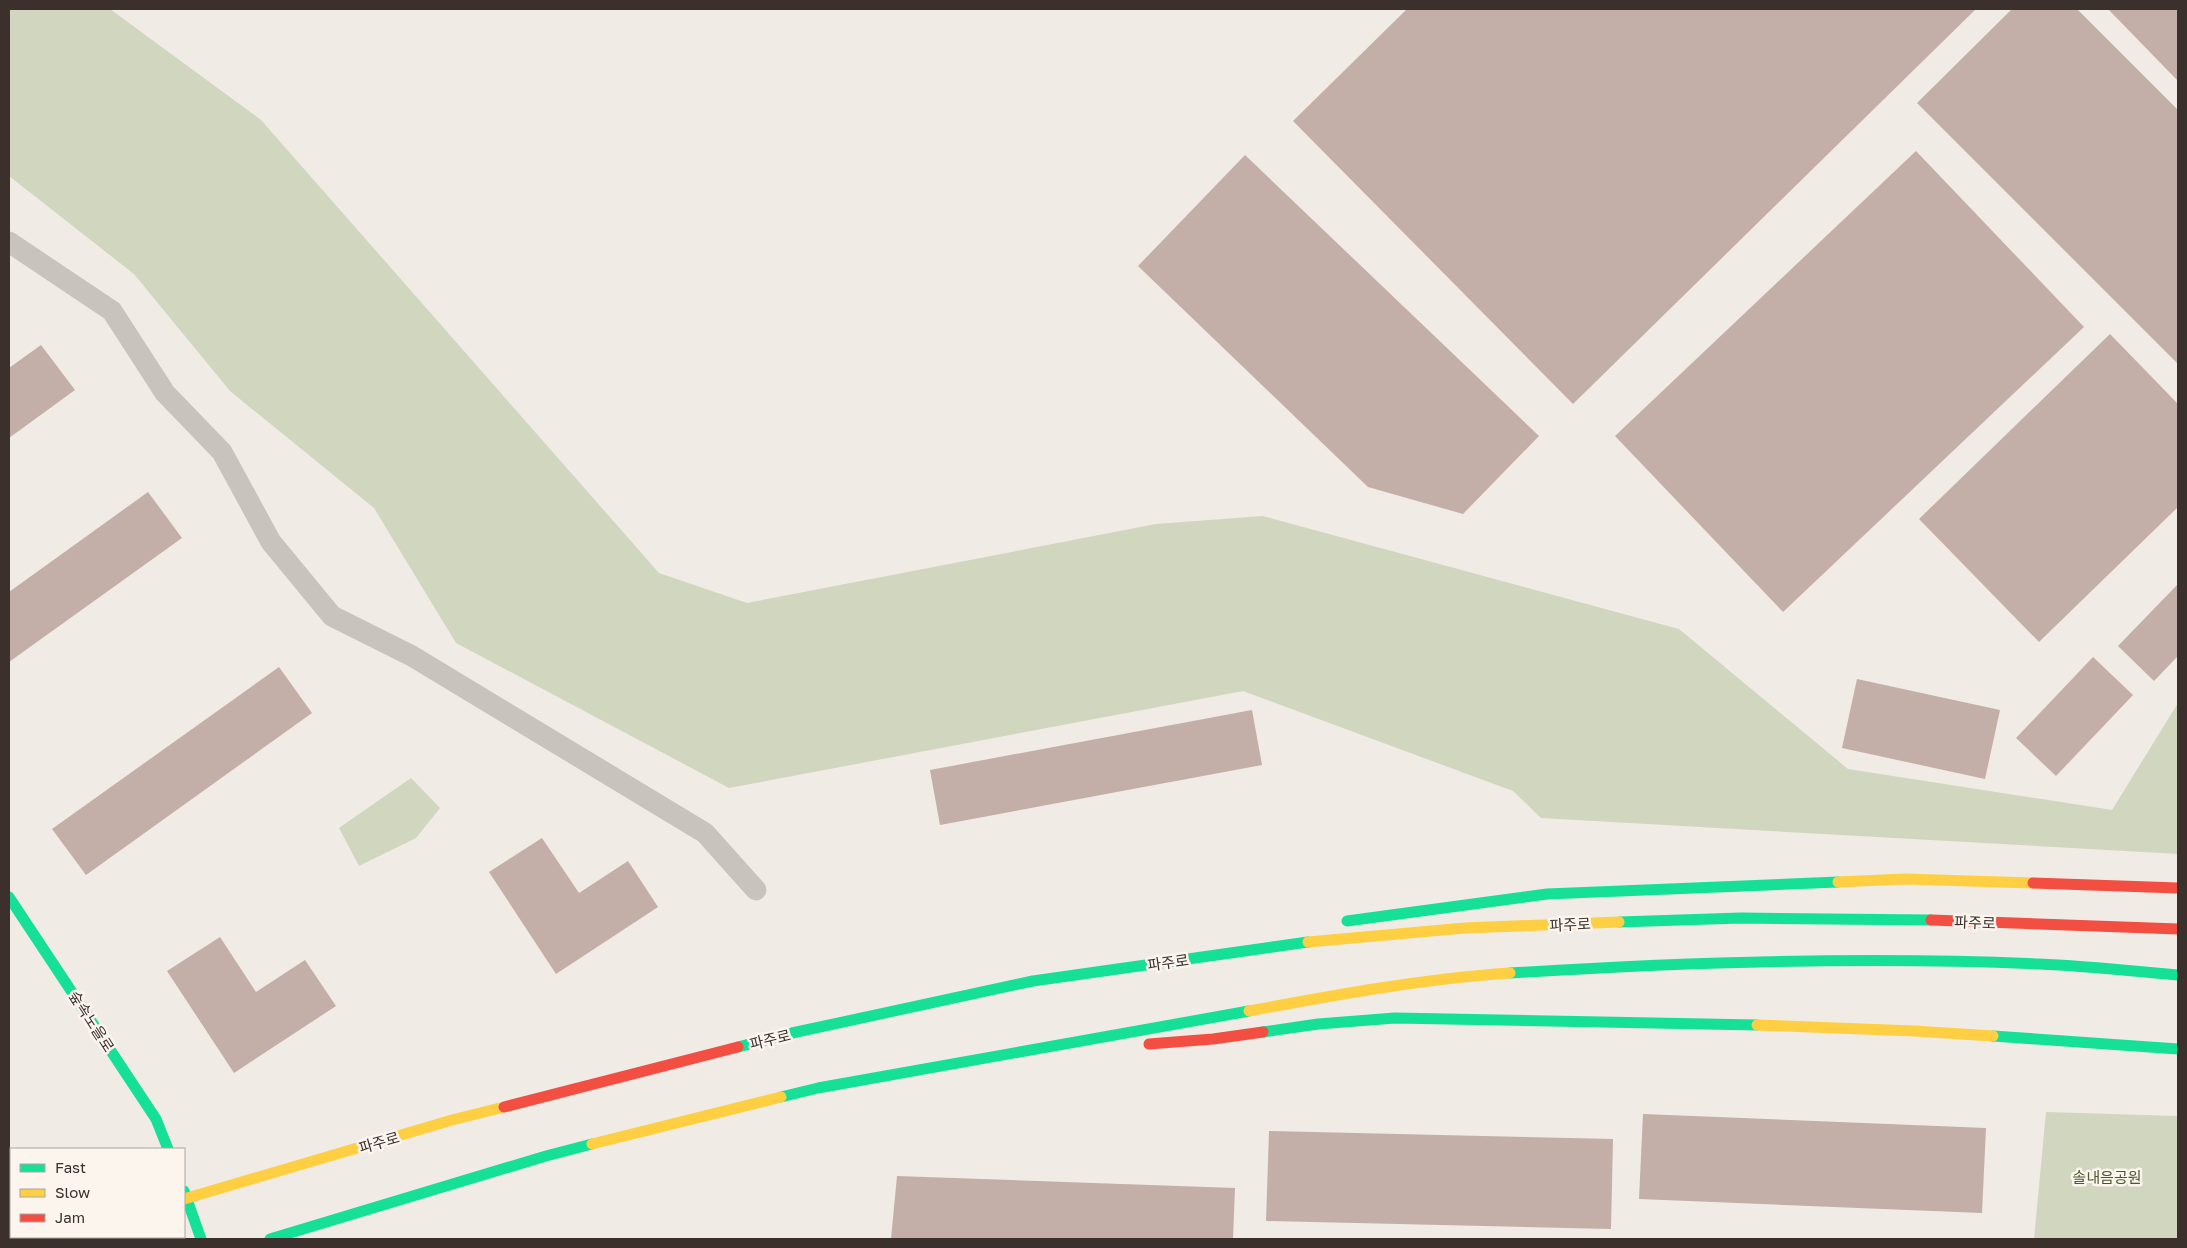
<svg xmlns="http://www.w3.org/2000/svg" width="2187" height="1248" font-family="'Golos Text','Noto Sans KR',sans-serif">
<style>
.green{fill:#d1d6bf}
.building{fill:#c3afa7}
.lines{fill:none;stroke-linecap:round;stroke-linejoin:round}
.lane{stroke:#c9c3be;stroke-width:21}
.fast{stroke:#16e098;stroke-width:11}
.slow{stroke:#ffcf43;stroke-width:11}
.jam{stroke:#f24e42;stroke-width:11}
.labels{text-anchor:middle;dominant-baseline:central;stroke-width:5;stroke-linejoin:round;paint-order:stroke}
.street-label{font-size:15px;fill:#3b302b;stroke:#fbf5ee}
.park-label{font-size:15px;fill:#4a5a2e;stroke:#fbf5ee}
</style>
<rect width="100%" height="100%" fill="#f0ebe5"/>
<!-- green -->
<g class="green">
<polygon points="9,9 110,9 261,120 659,573 747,603 1156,524 1263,516 1679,629 1848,769 2112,810 2178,703 2178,854 1541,818 1513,791 1243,691 729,788 456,643 374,508 230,391 134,274 9,176"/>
<polygon points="411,778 440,808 416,838 359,866 339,828"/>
<polygon points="2046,1112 2178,1116 2178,1239 2034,1239"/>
</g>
<!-- building -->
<g class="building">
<polygon points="1407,9 1976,9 1573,404 1293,121"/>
<polygon points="2012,9 2077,9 2178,110 2178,364 1917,103"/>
<polygon points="2108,9 2178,9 2178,81"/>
<polygon points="1916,151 2084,327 1783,612 1615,436"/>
<polygon points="1245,155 1539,436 1463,514 1368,487 1138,266"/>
<polygon points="2110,334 2178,404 2178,507 2039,642 1919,519"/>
<polygon points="41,345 75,390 9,438 9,368"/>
<polygon points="148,492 182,538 9,662 9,592"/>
<polygon points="2178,584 2178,656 2154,681 2118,646"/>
<polygon points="2093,657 2133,695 2056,776 2016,738"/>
<polygon points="279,667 312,713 86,875 52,829"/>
<polygon points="1857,679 2000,710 1985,779 1842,748"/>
<polygon points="1252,710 1262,765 940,825 930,770"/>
<polygon points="542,838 579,893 628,861 658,907 556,974 489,872"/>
<polygon points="220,937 256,992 305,960 336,1006 234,1073 167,971"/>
<polygon points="1643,1114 1986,1128 1982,1213 1639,1199"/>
<polygon points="1269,1131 1613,1139 1611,1229 1266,1221"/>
<polygon points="897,1176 1235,1188 1233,1239 891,1239"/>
</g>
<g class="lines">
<!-- lane -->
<polyline class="lane" points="9,242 112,311 165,393 222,452 271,542 332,616 412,656 705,833 756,890"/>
<!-- fast -->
<g class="fast">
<polyline points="9,897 156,1119 168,1149"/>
<polyline points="1347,921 1547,894 1838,882"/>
<polyline points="1619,922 1741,918 1931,920"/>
<path d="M1510,973C1686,962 1862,956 2039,964C2085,966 2132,971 2178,975"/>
<polyline points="1263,1032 1318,1024 1395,1018 1757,1025"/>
<polyline points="1993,1036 2178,1049"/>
<polyline points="738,1047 792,1033 1033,981 1308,942"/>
<polyline points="781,1097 818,1088 1249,1011"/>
<polyline points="184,1191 201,1239"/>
<polyline points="98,1239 103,1237"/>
<polyline points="270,1239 546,1156 592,1144"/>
</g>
<!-- slow -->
<g class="slow">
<polyline points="1838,882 1905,879 2033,883"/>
<polyline points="1308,942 1465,928 1619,922"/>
<path d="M1249,1011C1335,995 1422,979 1510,973"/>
<polyline points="1757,1025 1914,1031 1993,1036"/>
<polyline points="592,1144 781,1097"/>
<polyline points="184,1199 452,1120 504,1107"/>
</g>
<!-- jam -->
<g class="jam">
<polyline points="2033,883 2178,888"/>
<polyline points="1931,920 2178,929"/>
<polyline points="1149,1044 1213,1039 1263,1032"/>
<polyline points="504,1107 738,1047"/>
</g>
</g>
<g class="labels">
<!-- street labels -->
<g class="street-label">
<text transform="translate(1975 922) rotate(2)">파주로</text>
<text transform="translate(1570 924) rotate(-3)">파주로</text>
<text transform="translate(1168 962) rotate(-8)">파주로</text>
<text transform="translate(92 1021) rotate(57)">숲속노을로</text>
<text transform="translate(770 1039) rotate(-14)">파주로</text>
<text transform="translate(379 1142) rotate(-16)">파주로</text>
</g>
<!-- park labels -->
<g class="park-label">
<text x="2107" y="1177">솔내음공원</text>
</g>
</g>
<!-- border -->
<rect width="2187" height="1248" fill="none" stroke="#3b302b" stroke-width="20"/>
<!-- legend -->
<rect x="10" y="1148" width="175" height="90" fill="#fbf5ee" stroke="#aea6a0"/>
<rect x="20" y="1164" width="25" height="8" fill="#16e098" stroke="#aea6a0"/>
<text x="55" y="1173" font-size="15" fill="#3b302b">Fast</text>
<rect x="20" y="1189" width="25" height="8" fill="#ffcf43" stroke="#aea6a0"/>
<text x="55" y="1198" font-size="15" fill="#3b302b">Slow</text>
<rect x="20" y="1214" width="25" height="8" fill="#f24e42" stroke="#aea6a0"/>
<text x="55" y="1223" font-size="15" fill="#3b302b">Jam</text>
</svg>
